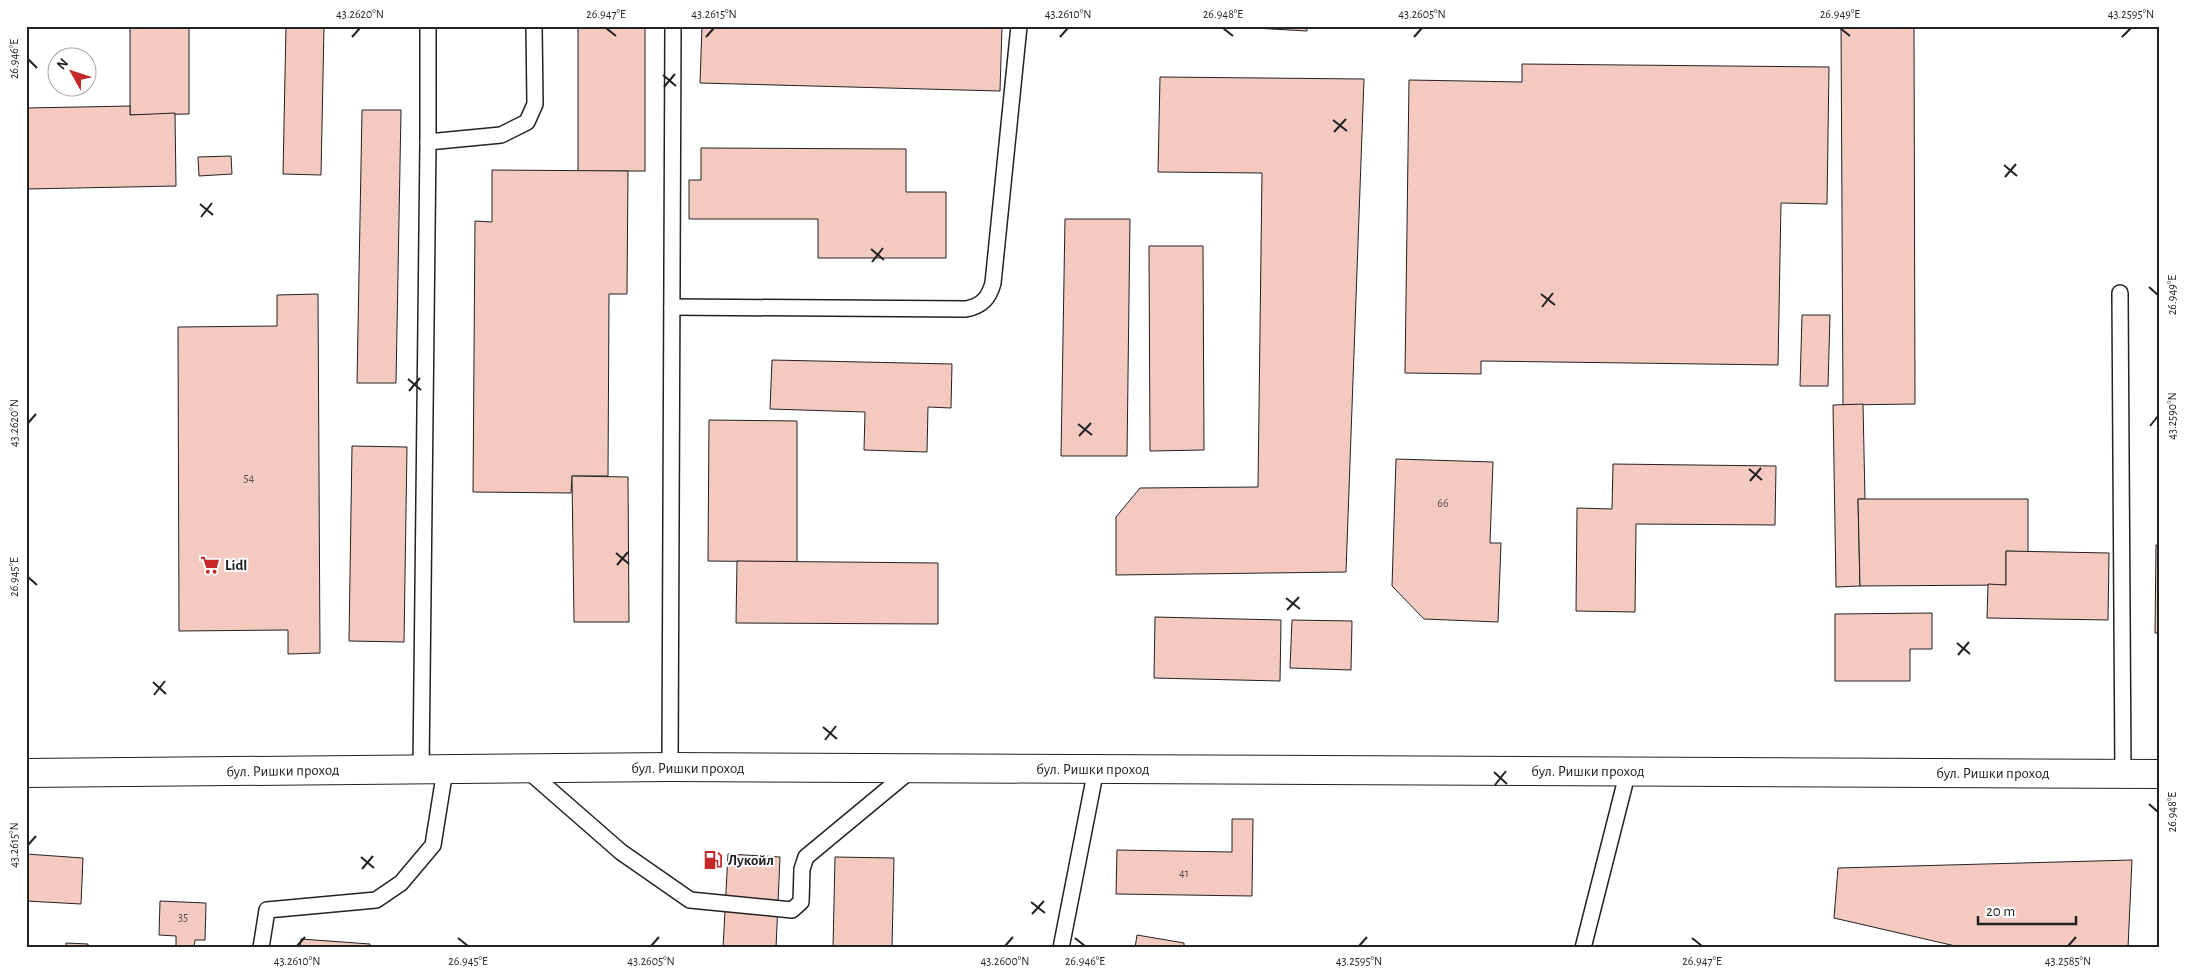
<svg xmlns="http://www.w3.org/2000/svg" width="2186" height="974" font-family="'Alegreya Sans',sans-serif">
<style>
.building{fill:#f3c9c0;stroke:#222}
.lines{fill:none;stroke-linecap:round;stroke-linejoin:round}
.service-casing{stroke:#222;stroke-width:18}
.secondary-casing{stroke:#222;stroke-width:30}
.service{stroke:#fff;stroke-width:15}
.secondary{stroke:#fff;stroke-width:28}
.ticks{fill:none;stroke:#222;stroke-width:2}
.labels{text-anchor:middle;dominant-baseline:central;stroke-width:4;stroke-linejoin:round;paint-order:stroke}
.number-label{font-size:12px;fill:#564c4a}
.poi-label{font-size:15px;font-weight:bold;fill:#222;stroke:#fff;text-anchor:start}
.street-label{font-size:15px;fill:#222;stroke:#fff}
.neatline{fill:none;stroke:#222;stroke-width:2}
.ticks-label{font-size:12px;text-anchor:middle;fill:#222}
</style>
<rect width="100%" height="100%" fill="#fff"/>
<!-- building -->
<g class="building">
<polygon points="130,26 189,26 189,114 130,115"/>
<polygon points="286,26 324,26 321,175 283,174"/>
<rect x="578" y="26" width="67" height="145"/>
<polygon points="702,26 1002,26 1000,91 700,83"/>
<polygon points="1218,26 1307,26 1307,31"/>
<polygon points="1841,26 1914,26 1915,404 1843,405"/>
<polygon points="1522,64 1829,67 1827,204 1781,203 1778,365 1481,361 1481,374 1405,373 1409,80 1522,82"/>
<polygon points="1160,77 1364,79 1346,572 1116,575 1116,517 1140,488 1258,487 1262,173 1158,172"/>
<polygon points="130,106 130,115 175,113 176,186 26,189 26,108"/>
<polygon points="362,110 401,110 396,383 357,383"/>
<polygon points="701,148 906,149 906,192 946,192 946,258 818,258 818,219 689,219 689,180 701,180"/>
<polygon points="231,156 232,174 199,176 198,157"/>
<polygon points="492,170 628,171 627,294 609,294 608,476 572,476 571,493 473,492 475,221 492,222"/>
<polygon points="1065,219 1130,219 1127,456 1061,456"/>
<polygon points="1149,246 1203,246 1204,450 1150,451"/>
<polygon points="318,294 320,653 288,654 288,630 179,631 178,327 277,326 277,295"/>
<polygon points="1802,315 1830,315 1828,386 1800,386"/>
<polygon points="772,360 952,364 951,408 928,407 927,452 864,450 865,412 770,409"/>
<polygon points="1863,404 1865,499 1858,499 1860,586 1836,587 1833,405"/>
<polygon points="709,420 797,421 797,562 708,561"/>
<polygon points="352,446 407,447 404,642 349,641"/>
<polygon points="1396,459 1493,462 1490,543 1501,543 1498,622 1424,619 1392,586"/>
<polygon points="1613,464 1776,466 1775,525 1636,524 1635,612 1576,611 1577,508 1612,509"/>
<polygon points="572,476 628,477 629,622 574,622"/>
<polygon points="1858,499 2028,499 2028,552 2006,551 2006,585 1860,586"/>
<polygon points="2156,545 2160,545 2160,633 2155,633"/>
<polygon points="2006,551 2109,553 2108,620 1987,618 1988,584 2006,585"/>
<polygon points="737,561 938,563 938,624 736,623"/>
<polygon points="1932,613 1932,649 1910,649 1910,681 1835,681 1835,614"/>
<polygon points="1155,617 1281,620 1280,681 1154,678"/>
<polygon points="1292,620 1352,621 1351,670 1290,668"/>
<polygon points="1232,819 1253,819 1252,896 1116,894 1117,850 1232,852"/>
<polygon points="26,854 83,858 81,904 26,901"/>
<polygon points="728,854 780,857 776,948 723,948"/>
<polygon points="835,857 894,858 892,948 833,948"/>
<polygon points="2132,860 2128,948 1964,948 1834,918 1838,868"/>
<polygon points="160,901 206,903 205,940 195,940 194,948 176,948 176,936 159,935"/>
<polygon points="1137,935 1184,943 1184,948 1135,948"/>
<polygon points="301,939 370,944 370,948 300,948"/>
<polygon points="66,943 88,944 88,948 66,948"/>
</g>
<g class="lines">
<!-- service casing -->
<g class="service-casing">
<g id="service">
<polyline points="428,142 501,135 527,122 535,104 534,26"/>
<polyline points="2120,293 2123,774"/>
<path d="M672,307L966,309C982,306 989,298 993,283L1019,26"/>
<polyline points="670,767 673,26"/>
<polyline points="526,769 621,852 690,900 792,910 801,902 802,869 806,857 911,770"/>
<polyline points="421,770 428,142 428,26"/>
<polyline points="261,948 267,910 376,900 401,883 433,845 445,770"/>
<polyline points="1061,948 1096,769"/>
<polyline points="1583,948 1628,771"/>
</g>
</g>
<!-- secondary casing -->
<g class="secondary-casing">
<polyline id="secondary" points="26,773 670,767 2160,774"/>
</g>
<!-- service -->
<use href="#service" class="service"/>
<!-- secondary -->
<use href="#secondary" class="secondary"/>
</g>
<!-- ticks -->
<path class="ticks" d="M606,28L616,36M1223,28L1233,36M1840,28L1850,36M352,37L360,28M706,37L714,28M1060,37L1068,28M1414,37L1422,28M2122,37L2131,28M28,59L37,68M663,75L676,86M664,87L675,74M1333,120L1347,131M1334,132L1346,119M2004,165L2017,176M2005,177L2016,164M200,204L213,215M201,217L212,203M871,249L884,260M872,262L883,248M2149,287L2158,295M1541,294L1555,305M1542,307L1553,293M408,379L421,390M409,391L420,378M28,423L36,414M1078,424L1092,435M2150,426L2158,416M1079,436L1091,423M1749,469L1762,480M1750,481L1761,468M616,553L629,564M617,565L628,552M28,577L37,585M1286,598L1300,609M1287,610L1299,597M1957,643L1970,654M1958,655L1969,642M153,682L166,694M154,695L165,681M823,727L837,739M825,740L836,726M1494,772L1507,784M1495,785L1506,771M2149,804L2158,812M28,845L36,836M361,857L374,868M362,869L373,856M1031,902L1045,913M1032,914L1044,901M458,938L468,946M1075,938L1085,946M1692,938L1702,946M297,946L305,937M651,946L659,937M1005,946L1013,937M1359,946L1367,937M2068,946L2076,937"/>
<!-- icons -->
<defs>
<g id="supermarket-bare" transform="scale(1.5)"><path d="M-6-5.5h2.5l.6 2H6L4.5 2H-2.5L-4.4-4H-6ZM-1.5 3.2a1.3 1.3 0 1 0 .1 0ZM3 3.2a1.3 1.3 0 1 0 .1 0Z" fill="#c62828" stroke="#fff" stroke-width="2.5" paint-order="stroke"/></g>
<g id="fuel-bare" transform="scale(1.5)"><path d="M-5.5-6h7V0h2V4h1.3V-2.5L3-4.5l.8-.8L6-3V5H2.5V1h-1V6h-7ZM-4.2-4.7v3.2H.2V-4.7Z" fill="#c62828" stroke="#fff" stroke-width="2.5" paint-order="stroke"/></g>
</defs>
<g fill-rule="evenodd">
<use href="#supermarket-bare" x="210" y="565"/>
<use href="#fuel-bare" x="713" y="860"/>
</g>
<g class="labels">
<!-- number labels -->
<g class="number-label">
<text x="249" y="478">54</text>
<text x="1443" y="503">66</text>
<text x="1184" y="873">41</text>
<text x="183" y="917">35</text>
</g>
<!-- poi labels -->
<g class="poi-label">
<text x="225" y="565">Lidl</text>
<text x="728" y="860">Лукойл</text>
</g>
<!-- street labels -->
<g class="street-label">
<text x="688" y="768">бул. Ришки проход</text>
<text x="1093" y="769">бул. Ришки проход</text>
<text transform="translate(283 771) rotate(-1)">бул. Ришки проход</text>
<text x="1588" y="771">бул. Ришки проход</text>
<text x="1993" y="773">бул. Ришки проход</text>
</g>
</g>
<!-- border -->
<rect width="2186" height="974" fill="none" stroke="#ffffff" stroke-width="55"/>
<!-- north arrow -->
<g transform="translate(72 72) rotate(310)"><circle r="24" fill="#ffffff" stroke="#a7a7a7"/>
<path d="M0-4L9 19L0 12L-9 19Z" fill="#c62828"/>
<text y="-8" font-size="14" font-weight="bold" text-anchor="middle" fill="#222222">N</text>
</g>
<!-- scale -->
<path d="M1978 916v8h98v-8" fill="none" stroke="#222222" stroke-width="2.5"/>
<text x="1986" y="916" font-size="15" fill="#222222" stroke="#ffffff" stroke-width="4" paint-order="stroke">20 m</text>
<rect x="28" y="28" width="2130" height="918" class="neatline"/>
<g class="ticks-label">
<text x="360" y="18">43.2620°N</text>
<text x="606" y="18">26.947°E</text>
<text x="714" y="18">43.2615°N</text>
<text x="1068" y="18">43.2610°N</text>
<text x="1223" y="18">26.948°E</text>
<text x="1422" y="18">43.2605°N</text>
<text x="1840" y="18">26.949°E</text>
<text x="2131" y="18">43.2595°N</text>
<text transform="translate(14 59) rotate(-90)" y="4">26.946°E</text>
<text transform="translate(2172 295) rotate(-90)" y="4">26.949°E</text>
<text transform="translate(2172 416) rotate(-90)" y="4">43.2590°N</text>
<text transform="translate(14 423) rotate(-90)" y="4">43.2620°N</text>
<text transform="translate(14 577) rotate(-90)" y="4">26.945°E</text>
<text transform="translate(2172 812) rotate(-90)" y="4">26.948°E</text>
<text transform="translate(14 845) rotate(-90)" y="4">43.2615°N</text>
<text x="297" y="965">43.2610°N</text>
<text x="468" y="965">26.945°E</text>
<text x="651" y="965">43.2605°N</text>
<text x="1005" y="965">43.2600°N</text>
<text x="1085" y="965">26.946°E</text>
<text x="1359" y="965">43.2595°N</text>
<text x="1702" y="965">26.947°E</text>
<text x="2068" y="965">43.2585°N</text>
</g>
</svg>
